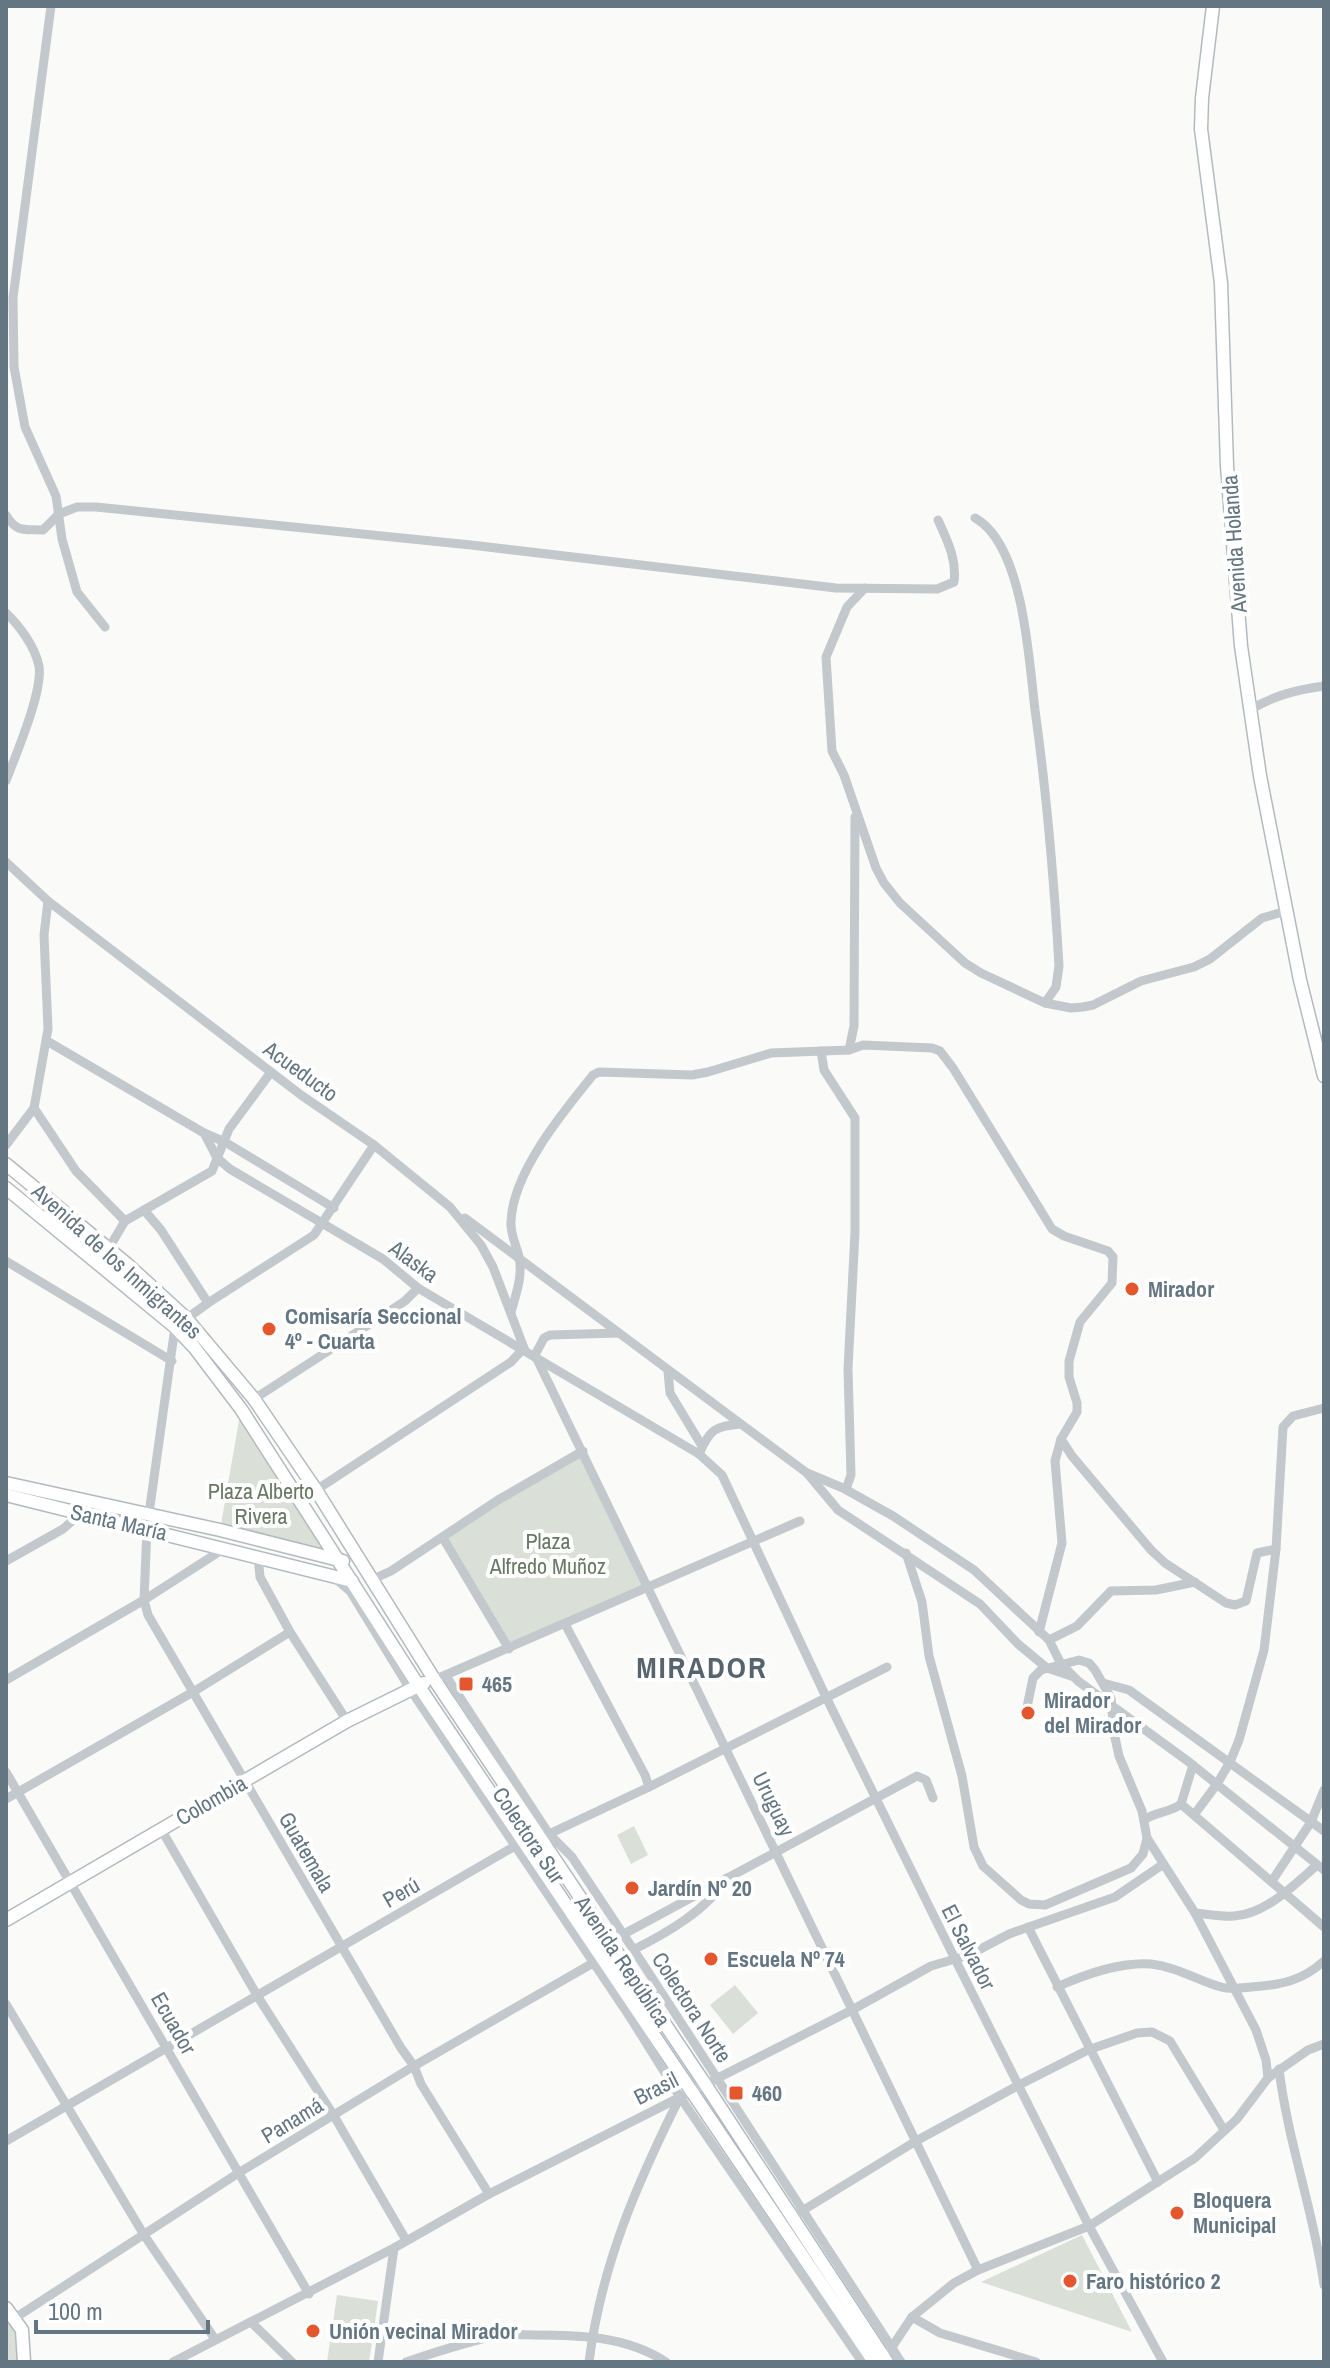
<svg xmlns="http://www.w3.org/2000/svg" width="1330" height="2368" font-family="'Archivo Narrow',sans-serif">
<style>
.green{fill:#dadfd7}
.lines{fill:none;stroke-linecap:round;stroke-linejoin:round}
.secondary-casing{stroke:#b3babf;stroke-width:15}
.street{stroke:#c3c8cc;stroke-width:9}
.secondary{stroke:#fff;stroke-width:12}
.poi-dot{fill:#e4572e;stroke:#fff;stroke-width:3}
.labels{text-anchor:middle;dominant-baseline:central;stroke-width:8;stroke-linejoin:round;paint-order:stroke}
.street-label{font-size:22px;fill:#657683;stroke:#fff}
.poi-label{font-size:22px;font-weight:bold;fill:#657683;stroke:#fff;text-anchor:start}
.park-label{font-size:22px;fill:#687a64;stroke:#fff}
.district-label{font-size:30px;font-weight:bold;letter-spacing:2px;fill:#57646e;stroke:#fff}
</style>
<rect width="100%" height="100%" fill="#fafaf8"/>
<!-- green -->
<g class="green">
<polygon points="241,1409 339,1560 220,1530"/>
<polygon points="583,1451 647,1589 509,1649 443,1538"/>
<polygon points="634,1826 648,1855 631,1864 617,1835"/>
<polygon points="735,1985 758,2013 733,2034 710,2005"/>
<polygon points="1082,2235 1132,2332 981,2282"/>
<polygon points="337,2295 378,2301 369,2362 327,2362"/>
<polygon points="6,2317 19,2341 19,2362 6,2362"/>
</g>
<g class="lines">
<!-- secondary casing -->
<g class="secondary-casing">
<g id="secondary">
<polyline points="1213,6 1202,98 1201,129 1221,283 1227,466 1241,646 1260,776 1300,980 1324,1076"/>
<polyline points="6,1164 127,1264 186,1318 254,1399 316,1490 434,1679 705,2084 887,2362"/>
<polyline points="6,1188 175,1327 194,1347 241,1409 418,1685 874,2362"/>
<polyline points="6,1483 220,1530 343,1561"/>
<polyline points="6,1495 352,1581"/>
<polyline points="6,1920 347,1721 424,1683"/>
<polyline points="6,2308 22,2330 24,2362"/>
</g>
</g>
<!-- street -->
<g class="street">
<polyline points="51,6 13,298 14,367 25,427 56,496 62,539 77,592 105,627"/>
<path d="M6,515C17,533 23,529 43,530L59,514L77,507H96L471,545L836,588L937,589L954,582C957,559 947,540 938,520"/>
<path d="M975,518C1001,532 1014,574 1020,601C1028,637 1031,674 1035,710C1047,796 1054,880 1059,966L1056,987L1045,1003"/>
<polyline points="865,588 847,607 826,657 832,751 844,775 876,868 884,883 900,903 965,963 981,973 1045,1003 1071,1008 1083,1007 1093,1005 1141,981 1194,967 1210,959 1262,918 1286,911"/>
<path d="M6,613C20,626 35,647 39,666C43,692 16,754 6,781"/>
<path d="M1250,710C1275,695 1296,690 1324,686"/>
<polyline points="6,862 48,901 301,1095 374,1145 450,1207 481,1245 493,1267 524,1348"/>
<polyline points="48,901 44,935 48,1029 34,1108 76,1171 125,1221"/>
<polyline points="47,1041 204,1133 217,1158 230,1169 383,1259 418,1288 699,1454 722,1475 826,1697 955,1959 1089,2226 1163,2362"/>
<polyline points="849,1050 854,1026 855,817"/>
<polyline points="821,1051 824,1070 855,1118 855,1232 848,1369 851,1475 846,1489"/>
<polyline points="204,1133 225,1142 334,1208"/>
<polyline points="6,1145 34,1108"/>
<polyline points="374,1145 314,1235 208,1303 175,1327 147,1528 144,1600 148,1615 401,2048 414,2066 421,2084 489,2194"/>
<polyline points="144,1210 161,1230 208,1303"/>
<polyline points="465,1218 741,1424"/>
<polyline points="109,1248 125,1221 212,1171 229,1129 271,1072"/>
<polyline points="6,1261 172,1361"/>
<path d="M511,1312C516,1294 523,1276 519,1257C516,1244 510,1234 511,1221C513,1172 563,1112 593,1075L599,1072L692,1075L708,1072L771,1053L849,1050L863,1045L932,1048L940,1051L953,1068L1052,1229L1064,1236L1108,1251L1113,1257L1112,1283L1080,1322L1069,1361V1377L1077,1403V1412L1061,1439L1055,1461L1062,1543L1039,1632"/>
<polyline points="619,1333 550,1335 544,1338 535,1355 978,2270"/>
<polyline points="668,1371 670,1393 702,1446"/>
<polyline points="254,1399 405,1301 418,1288"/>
<polyline points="1061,1439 1072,1456 1151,1550 1165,1563 1226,1603 1235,1605 1246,1601 1257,1553 1276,1549"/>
<path d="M699,1454C710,1429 715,1426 741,1424L807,1473L843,1488L893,1516L974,1570L1049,1640L1061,1664L1078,1681L1189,1762L1324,1870"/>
<polyline points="807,1473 838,1510 980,1604 1018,1644 1047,1668 1071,1676"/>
<polyline points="301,1500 511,1362 524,1348"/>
<polyline points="443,1538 509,1649"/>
<polyline points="906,1553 922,1602 929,1656 962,1776 974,1847 983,1866 1021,1900 1029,1904 1045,1905 1131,1868 1143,1854 1147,1838"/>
<polyline points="258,1557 260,1577 290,1632 347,1721"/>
<polyline points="6,1561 63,1529 81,1513"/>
<polyline points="337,1580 350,1591 410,1689 630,2017 680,2097 862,2362"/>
<polyline points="371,1580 391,1571 498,1500 583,1451"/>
<polyline points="565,1624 645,1775 649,1787"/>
<polyline points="1049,1640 1077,1626 1111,1591 1156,1590 1195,1582"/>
<polyline points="446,1676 549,1834 572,1857 643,1964 901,2362"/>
<polyline points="441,1677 800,1521"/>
<polyline points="6,1680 144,1600 225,1548"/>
<polyline points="1103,1683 1129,1690 1324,1831"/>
<polyline points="1025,1717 1033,1678 1041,1670 1079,1660 1089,1663 1095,1670 1111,1698 1114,1733 1119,1756 1142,1811 1147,1838 1195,1913 1256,2030 1266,2060 1268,2078"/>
<polyline points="6,1772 309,2294"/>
<polyline points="6,1799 193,1692 290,1632"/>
<polyline points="1181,1804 1324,1927"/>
<polyline points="1194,1815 1217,1784 1230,1762 1239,1740 1264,1650 1276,1549 1283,1427 1293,1416 1324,1408"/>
<path d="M1144,1820C1156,1811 1170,1813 1181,1804L1193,1765"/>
<polyline points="161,1829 258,1997 334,2116 406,2240"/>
<polyline points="1272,1881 1311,1822 1324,1790"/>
<path d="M1195,1913C1208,1914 1221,1917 1234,1916C1266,1914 1294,1885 1317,1865"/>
<polyline points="1028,1927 1158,2182"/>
<polyline points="622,1935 917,1776 926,1780 933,1798"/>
<path d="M633,1950C667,1933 707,1910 727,1878"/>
<path d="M1057,1987C1086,1974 1119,1962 1151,1964C1177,1967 1197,1980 1221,1987C1231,1990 1241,1988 1251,1987C1281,1985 1302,1981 1324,1961"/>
<polyline points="6,2004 144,2235 215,2339"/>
<path d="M1279,2069C1288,2143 1314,2212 1324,2285"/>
<polyline points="6,2141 515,1846 549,1834 649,1787 887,1667"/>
<polyline points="797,2214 916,2141 1019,2085 1088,2050 1137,2033 1152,2032 1170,2041 1224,2130"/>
<polyline points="912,2317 940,2333 1036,2362"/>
<polyline points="15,2318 240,2172 414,2066 593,1963"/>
<polyline points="252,2323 292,2362"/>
<polyline points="890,2350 912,2317 954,2283 978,2270 1089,2226 1195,2158 1237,2119 1268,2078 1308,2050 1324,2044"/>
<polyline points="173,2362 394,2248 489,2194 852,2010 931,1966 969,1955 1009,1934 1115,1897 1162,1865"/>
<polyline points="378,2362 394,2248"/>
<path d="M406,2362C436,2352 465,2342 496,2336C508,2334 521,2335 534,2335C580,2335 626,2336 666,2362"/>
<path d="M589,2362C601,2266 637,2183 680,2097"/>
</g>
<!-- secondary -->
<use href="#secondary" class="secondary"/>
</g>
<!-- markers -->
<g class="poi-dot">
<circle cx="1132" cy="1289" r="8"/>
<circle cx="269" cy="1329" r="8"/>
<rect x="458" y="1676" width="16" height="16" rx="4"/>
<circle cx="1028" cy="1713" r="8"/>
<circle cx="632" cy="1888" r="8"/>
<circle cx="711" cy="1959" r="8"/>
<rect x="728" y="2085" width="16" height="16" rx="4"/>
<circle cx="1177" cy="2213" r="8"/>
<circle cx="1070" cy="2281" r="8"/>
<circle cx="313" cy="2331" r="8"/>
</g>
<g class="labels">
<!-- street labels -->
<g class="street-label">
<text transform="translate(1234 544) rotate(-94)">Avenida Holanda</text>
<text transform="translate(301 1071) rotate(36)">Acueducto</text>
<text transform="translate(117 1261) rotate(42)">Avenida de los Inmigrantes</text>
<text transform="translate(414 1261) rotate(36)">Alaska</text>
<text transform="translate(119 1522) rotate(13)">Santa María</text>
<text transform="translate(211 1800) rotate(-30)">Colombia</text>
<text transform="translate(774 1804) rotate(64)">Uruguay</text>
<text transform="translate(529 1835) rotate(56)">Colectora Sur</text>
<text transform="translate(307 1852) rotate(60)">Guatemala</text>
<text transform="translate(401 1892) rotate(-30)">Perú</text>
<text transform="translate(969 1947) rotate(63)">El Salvador</text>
<text transform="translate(623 1961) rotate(56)">Avenida República</text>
<text transform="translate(692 2007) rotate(57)">Colectora Norte</text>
<text transform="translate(174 2023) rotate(60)">Ecuador</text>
<text transform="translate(656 2088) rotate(-27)">Brasil</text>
<text transform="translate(292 2120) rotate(-31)">Panamá</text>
</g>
<!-- poi labels -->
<g class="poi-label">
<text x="1148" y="1289">Mirador</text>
<text x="285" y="1316">Comisaría Seccional<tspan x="285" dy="25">4º - Cuarta</tspan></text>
<text x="482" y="1684">465</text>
<text x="1044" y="1700">Mirador<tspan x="1044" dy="25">del Mirador</tspan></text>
<text x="648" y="1888">Jardín Nº 20</text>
<text x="727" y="1959">Escuela Nº 74</text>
<text x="752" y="2093">460</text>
<text x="1193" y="2200">Bloquera<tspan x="1193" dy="25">Municipal</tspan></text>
<text x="1086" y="2281">Faro histórico 2</text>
<text x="329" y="2331">Unión vecinal Mirador</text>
</g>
<!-- park labels -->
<g class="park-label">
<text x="261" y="1491">Plaza Alberto<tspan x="261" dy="25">Rivera</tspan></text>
<text x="548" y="1541">Plaza<tspan x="548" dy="25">Alfredo Muñoz</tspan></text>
</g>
<!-- district labels -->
<g class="district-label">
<text x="702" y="1667">MIRADOR</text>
</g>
</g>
<!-- border -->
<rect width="1330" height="2368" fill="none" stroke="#657683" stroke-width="16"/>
<!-- scale -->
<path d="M36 2320v12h172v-12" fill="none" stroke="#657683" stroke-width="4"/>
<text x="48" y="2320" font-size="24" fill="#657683" stroke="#ffffff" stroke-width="6" paint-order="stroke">100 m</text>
</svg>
